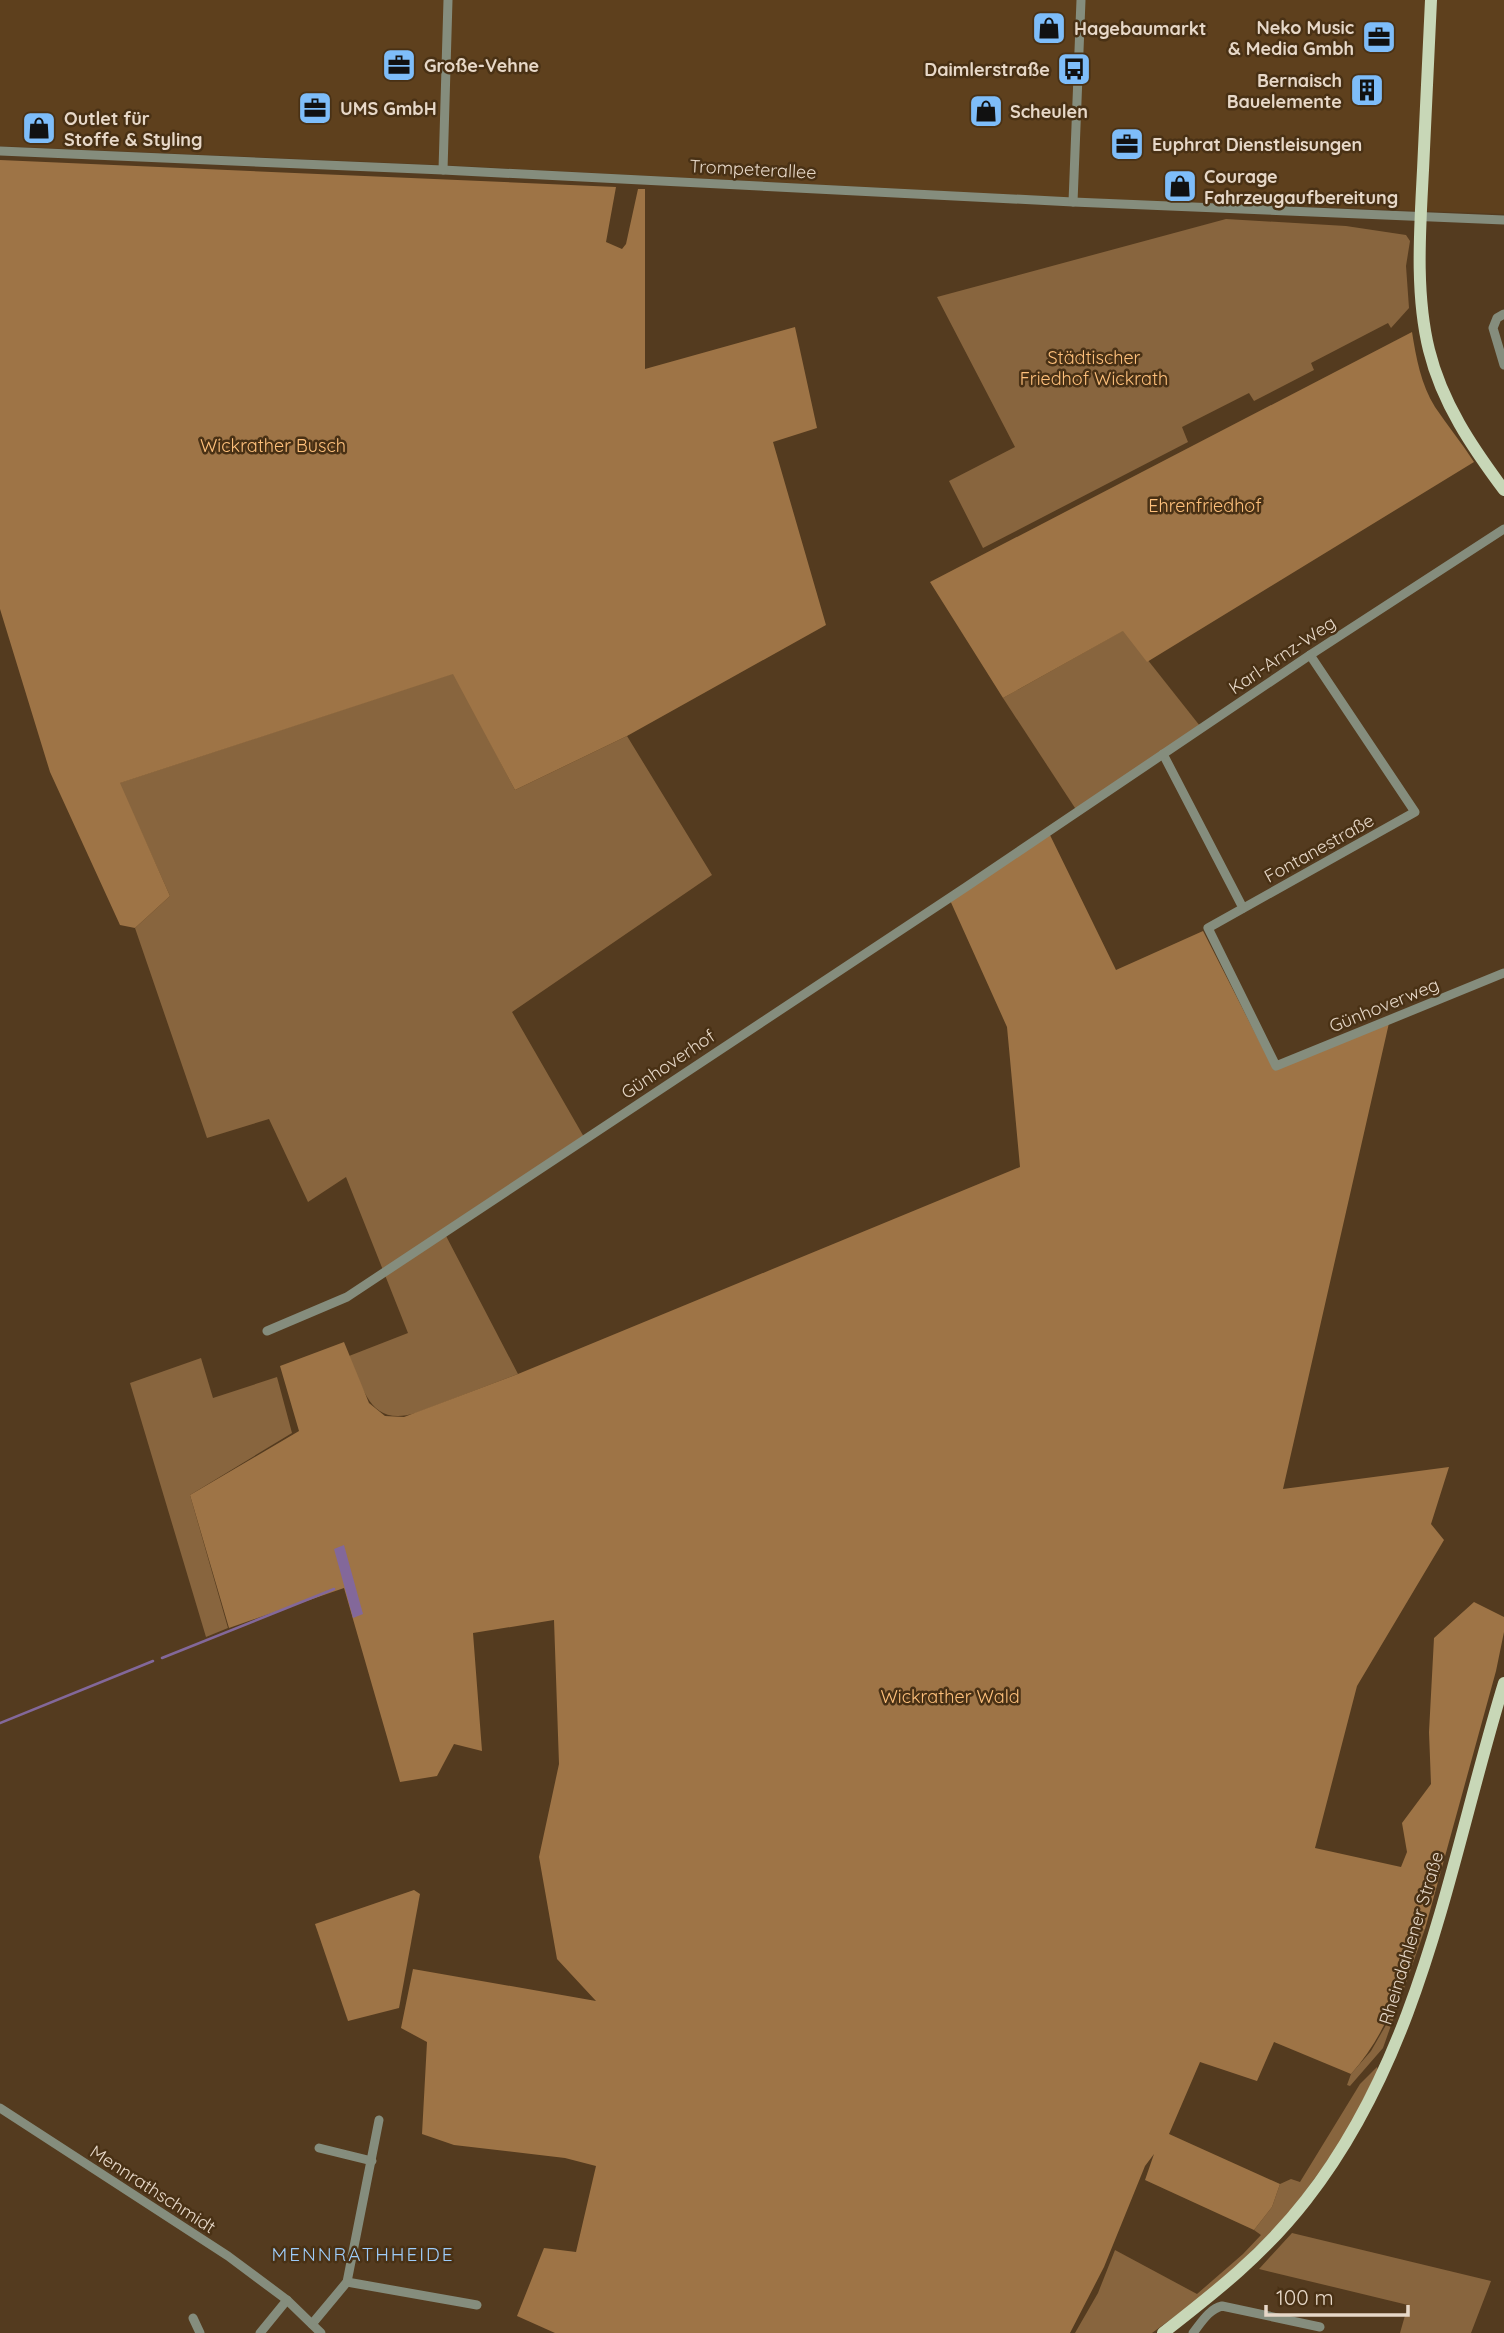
<svg xmlns="http://www.w3.org/2000/svg" width="1504" height="2333" font-family="Quicksand,sans-serif">
<style>
.built{fill:#5e401d}
.green{fill:#88653e}
.forest{fill:#9e7446}
.water{fill:#83689a}
.lines{fill:none;stroke-linecap:round;stroke-linejoin:round}
.stream{stroke:#83689a;stroke-width:2.5}
.minor{stroke:#858d7d;stroke-width:9}
.major{stroke:#c8d7b7;stroke-width:12}
.labels{text-anchor:middle;dominant-baseline:central;stroke-width:5;stroke-linejoin:round;paint-order:stroke}
.poi-label{font-size:18px;font-weight:bold;fill:#e7d8c8;stroke:#493115;text-anchor:start}
.street-label{font-size:18px;fill:#e7d8c8;stroke:#493115}
.park-label{font-size:18px;fill:#ffc17c;stroke:#493115}
.neighbourhood-label{font-size:19px;letter-spacing:2px;fill:#9eccf9;stroke:#493115}
</style>
<rect width="100%" height="100%" fill="#543b1f"/>
<!-- built -->
<polygon class="built" points="0,0 1504,0 1504,214 1077,198 443,165 0,146"/>
<!-- green -->
<g class="green">
<polygon points="1226,219 1346,226 1406,235 1410,241 1406,266 1409,308 1391,328 1388,323 1311,363 1314,370 1254,401 1249,393 1182,427 1188,442 983,548 949,481 1015,447 937,297"/>
<polygon points="1124,630 1200,726 1077,811 1003,698"/>
<path d="M454,673L515,790L627,736L712,875L512,1012L584,1137L445,1234L518,1374L416,1413C370,1427 364,1390 349,1356L408,1333L346,1177L308,1202L269,1119L207,1138L135,928L170,896L119,783Z"/>
<polygon points="201,1358 213,1398 277,1377 292,1433 190,1495 228,1628 206,1637 130,1383"/>
<polygon points="1419,1928 1425,1929 1383,2048 1350,2086 1347,2085 1351,2074 1371,2051 1386,2025 1398,1994"/>
<polygon points="1377,2067 1378,2070 1343,2139 1294,2207 1277,2226 1214,2288 1152,2333 1075,2333 1098,2293 1115,2250 1197,2294 1243,2254 1261,2235 1254,2230 1272,2207 1280,2184 1291,2179 1300,2182 1360,2084"/>
<polygon points="1292,2233 1491,2281 1471,2333 1400,2333 1408,2305 1259,2269"/>
</g>
<!-- forest -->
<g class="forest">
<polygon points="0,160 616,187 606,242 622,249 626,244 638,189 645,189 645,369 795,327 817,428 773,442 826,625 627,736 515,790 453,674 120,783 170,896 135,928 120,925 50,772 0,609"/>
<path d="M1412,332C1416,357 1421,385 1435,407C1447,425 1462,443 1474,462L1147,662L1123,631L1003,698L930,582Z"/>
<path d="M1048,831L1116,970L1203,931L1274,1070L1389,1023L1283,1489L1449,1467L1431,1524L1444,1540L1357,1686L1315,1848L1401,1867L1407,1852L1402,1823L1431,1784L1429,1732L1434,1638L1474,1602L1504,1617V1632L1496,1671L1425,1929H1419C1402,1983 1390,2030 1351,2074L1274,2042L1257,2081L1200,2062L1169,2134L1280,2184L1272,2207L1254,2230L1145,2180L1154,2154L1145,2166L1104,2267L1070,2333H555L517,2316L544,2248L576,2252L596,2166L565,2158L454,2145L422,2134L427,2042L401,2028L413,1969L596,2001L557,1959L539,1857L559,1764L554,1620L473,1633L482,1751L454,1744L437,1776L400,1782L344,1588L229,1628L190,1495L299,1431L280,1366L344,1342L369,1403L385,1416L404,1417L518,1374L1020,1167L1007,1027L949,898Z"/>
<polygon points="414,1890 420,1894 399,2008 348,2021 315,1924"/>
</g>
<!-- water -->
<polygon class="water" points="344,1545 363,1614 353,1618 334,1549"/>
<g class="lines">
<!-- stream -->
<g class="stream">
<polyline points="162,1658 334,1589"/>
<polyline points="0,1723 153,1661"/>
</g>
<!-- minor -->
<g class="minor">
<polyline points="0,151 443,170 1073,202 1504,220"/>
<polyline points="443,170 448,0"/>
<polyline points="1073,202 1081,0"/>
<polyline points="1504,314 1497,318 1493,328 1504,365"/>
<polyline points="1310,655 1415,812 1208,928 1276,1066 1504,973"/>
<polyline points="1163,754 1243,908"/>
<polyline points="267,1331 347,1297 966,887 1310,655 1504,529"/>
<polyline points="0,2108 228,2256 287,2300 321,2333"/>
<polyline points="319,2148 372,2161"/>
<polyline points="347,2282 477,2305"/>
<polyline points="193,2318 200,2333"/>
<polyline points="312,2324 347,2282 379,2120"/>
<polyline points="260,2333 287,2300"/>
<path d="M1193,2333C1201,2323 1209,2309 1222,2306L1320,2327"/>
</g>
<!-- major -->
<g class="major">
<path d="M1431,0C1428,57 1426,113 1423,170C1420,229 1415,293 1429,350C1442,403 1472,447 1504,490"/>
<path d="M1163,2333C1217,2291 1264,2254 1306,2200C1423,2051 1450,1859 1504,1683"/>
</g>
</g>
<!-- icons -->
<defs>
<g id="shop-square" transform="scale(1.75)"><rect x="-9" y="-9" width="18" height="18" rx="4" fill="#7ebdf9" stroke="#493115"/><path d="M-5-2.5h2.3a2.7 3.5 0 0 1 5.4 0H5L5.5 6h-11ZM-1.5-2.5h3a1.5 2.3 0 0 0-3 0Z" fill="#111"/></g>
<g id="office-square" transform="scale(1.75)"><rect x="-9" y="-9" width="18" height="18" rx="4" fill="#7ebdf9" stroke="#493115"/><path d="M-6-3h4V-5.5h4V-3h4V5H-6ZM-1-4.5V-3h2v-1.5ZM-6 0V1H6V0Z" fill="#111"/></g>
<g id="bus-square" transform="scale(1.75)"><rect x="-9" y="-9" width="18" height="18" rx="4" fill="#7ebdf9" stroke="#493115"/><path d="M-5-6H5V4H4V6H2V4H-2V6H-4V4H-5ZM-3.5-4V0h7V-4ZM-3.5 1.2v1.5H-2V1.2ZM2 1.2v1.5H3.5V1.2Z" fill="#111"/></g>
<g id="building-square" transform="scale(1.75)"><rect x="-9" y="-9" width="18" height="18" rx="4" fill="#7ebdf9" stroke="#493115"/><path d="M-4-6H4V6H1V3H-1V6H-4ZM-2.5-4.3h1.7v1.8h-1.7ZM.8-4.3h1.7v1.8H.8ZM-2.5-1h1.7V.8h-1.7ZM.8-1h1.7V.8H.8Z" fill="#111"/></g>
</defs>
<g fill-rule="evenodd">
<use href="#shop-square" x="1049" y="28"/>
<use href="#office-square" x="1379" y="37"/>
<use href="#office-square" x="399" y="65"/>
<use href="#bus-square" x="1074" y="69"/>
<use href="#building-square" x="1367" y="90"/>
<use href="#office-square" x="315" y="108"/>
<use href="#shop-square" x="986" y="111"/>
<use href="#shop-square" x="39" y="128"/>
<use href="#office-square" x="1127" y="144"/>
<use href="#shop-square" x="1180" y="186"/>
</g>
<g class="labels">
<!-- poi labels -->
<g class="poi-label">
<text x="1354" y="27" text-anchor="end">Neko Music<tspan x="1354" dy="21">&amp; Media Gmbh</tspan></text>
<text x="1074" y="28">Hagebaumarkt</text>
<text x="424" y="65">Große-Vehne</text>
<text x="1050" y="69" text-anchor="end">Daimlerstraße</text>
<text x="1342" y="80" text-anchor="end">Bernaisch<tspan x="1342" dy="21">Bauelemente</tspan></text>
<text x="340" y="108">UMS GmbH</text>
<text x="1010" y="111">Scheulen</text>
<text x="64" y="118">Outlet für<tspan x="64" dy="21">Stoffe &amp; Styling</tspan></text>
<text x="1152" y="144">Euphrat Dienstleisungen</text>
<text x="1204" y="176">Courage<tspan x="1204" dy="21">Fahrzeugaufbereitung</tspan></text>
</g>
<!-- street labels -->
<g class="street-label">
<text transform="translate(753 169) rotate(3)">Trompeterallee</text>
<text transform="translate(1282 655) rotate(-34)">Karl-Arnz-Weg</text>
<text transform="translate(1319 848) rotate(-29)">Fontanestraße</text>
<text transform="translate(1384 1005) rotate(-22)">Günhoverweg</text>
<text transform="translate(668 1064) rotate(-34)">Günhoverhof</text>
<text transform="translate(1411 1938) rotate(-73)">Rheindahlener Straße</text>
<text transform="translate(153 2189) rotate(33)">Mennrathschmidt</text>
</g>
<!-- park labels -->
<g class="park-label">
<text x="1094" y="357">Städtischer<tspan x="1094" dy="21">Friedhof Wickrath</tspan></text>
<text x="273" y="445">Wickrather Busch</text>
<text x="1205" y="505">Ehrenfriedhof</text>
<text x="950" y="1696">Wickrather Wald</text>
</g>
<!-- neighbourhood labels -->
<g class="neighbourhood-label">
<text x="363" y="2254">MENNRATHHEIDE</text>
</g>
</g>
<!-- scale -->
<path d="M1266 2305v10h142v-10" fill="none" stroke="#e7d8c8" stroke-width="3.5"/>
<text x="1276" y="2305" font-size="21" fill="#e7d8c8" stroke="#493115" stroke-width="5" paint-order="stroke">100 m</text>
</svg>
